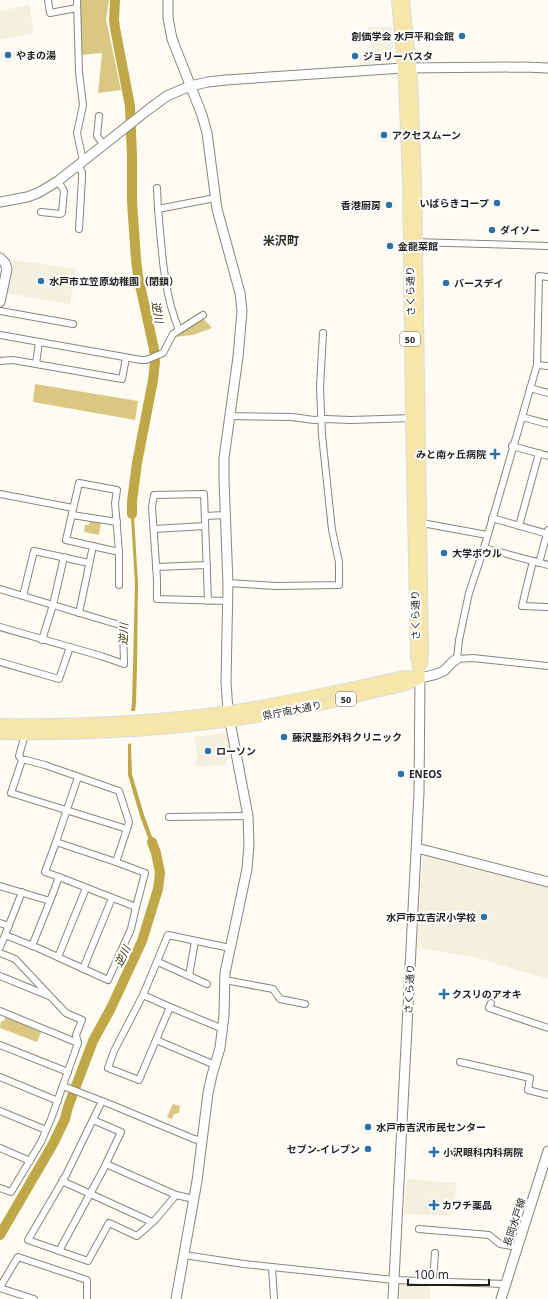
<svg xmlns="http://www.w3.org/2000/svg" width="548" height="1299" viewBox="0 0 548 1299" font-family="'Open Sans','Noto Sans JP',sans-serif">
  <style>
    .built { fill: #f4f0e0 }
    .green { fill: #dac882 }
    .water { fill: #c0a849 }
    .pier { fill: #fdfbf2 }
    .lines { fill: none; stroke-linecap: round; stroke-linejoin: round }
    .river { stroke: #c0a849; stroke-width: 10 }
    .street-casing { stroke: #88877f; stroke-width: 8 }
    .secondary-casing { stroke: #88877f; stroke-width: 11 }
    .primary-casing { stroke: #dbdbdb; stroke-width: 12 }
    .street { stroke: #fff; stroke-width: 6 }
    .secondary { stroke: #fff; stroke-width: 9 }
    .primary { stroke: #f7e6aa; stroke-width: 10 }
    .poi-dot { fill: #2d72a7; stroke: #fff; stroke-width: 1.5 }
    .labels { text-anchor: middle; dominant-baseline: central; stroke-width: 4; stroke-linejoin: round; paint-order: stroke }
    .shield { fill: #fff; stroke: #636260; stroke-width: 1 }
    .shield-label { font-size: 9px; font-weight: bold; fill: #201f1c }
    .poi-label { font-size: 10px; font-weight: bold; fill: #201f1c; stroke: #fff; text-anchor: start }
    .street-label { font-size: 10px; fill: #201f1c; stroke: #fff }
    .water-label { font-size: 11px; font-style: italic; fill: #3d3309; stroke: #fff }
    .quarter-label { font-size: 12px; font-weight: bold; fill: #302e28; stroke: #fff }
  </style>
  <rect width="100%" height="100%" fill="#fdfbf2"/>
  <g class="built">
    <path d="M29,5l5,28 -34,7v-29z"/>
    <path d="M368,27h24l1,13 -1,14 -9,8 -23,3 -1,-13 12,-2z"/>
    <path d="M13,260l63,9 -6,35 -64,-11z"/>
    <path d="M227,733l4,21 -6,11 -30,2 2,-12 -3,-18z"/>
    <path d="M428,855l120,31v93l-75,-22 -56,-9 6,-91z"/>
    <path d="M407,1179l50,4 -6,33 -47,-2z"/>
    <path d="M400,1283l30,1v15h-31z"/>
  </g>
  <g class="green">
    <path d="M81,0h28l-3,19 15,71 -23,3 4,-40 -21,2z"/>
    <path d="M202,317l10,11 -19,7 -19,2z"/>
    <path d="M35,384l103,17 -3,19 -102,-18z"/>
    <path d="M89,520l12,2 -2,13 -15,-3 1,-7h4z"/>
    <path d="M6,1015l36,15 -5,12 -37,-14 1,-7h3z"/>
    <path d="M173,1104l7,2 -1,7 -5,1 -2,5 -5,-2z"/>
  </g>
  <path class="water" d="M130,501h3l5,82 -1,84 -1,35 -5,45 1,27 12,41 14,38 -4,1 -14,-38 -12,-41v-28l4,-45 1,-35 2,-84z"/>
  <path class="pier" d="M129,711h8l-3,32 -8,1z"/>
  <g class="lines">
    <g class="river">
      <path d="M115,0l-1,20 1,8 15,78 2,51v45l4,57 2,17 16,73 1,13 -2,18 -16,83 -5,38v13"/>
      <path d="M0,1235l53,-91 12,-25 3,-12 25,-66 18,-33 31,-67 16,-52 2,-16 -4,-20 -4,-11"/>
    </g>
    <g class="street-casing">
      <g id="street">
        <path d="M48,0l2,13 27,-5"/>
        <path d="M77,0l2,72 4,33 -6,28 6,28"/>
        <path d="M99,116l-2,20 7,9"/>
        <path d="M78,166l4,6v6l-3,51"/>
        <path d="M157,188l1,21"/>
        <path d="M41,212l19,2 2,-1 2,-22 -6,-10"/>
        <path d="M414,242l134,4"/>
        <path d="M548,277l-9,-1 -2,89 -53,183 -15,45 -10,47 -2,19 16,-1 75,8"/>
        <path d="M0,311l73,13"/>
        <path d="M179,330c-16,-38 -17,-81 -21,-121l57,-11"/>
        <path d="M0,335l141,25h5l17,-7 10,-19 30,-19"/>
        <path d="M0,361l13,-1 109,19 4,-21"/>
        <path d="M36,364l3,-22"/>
        <path d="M537,365l11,1"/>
        <path d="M530,388l18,5"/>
        <path d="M229,416l63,1 22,3 12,-1 25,1 62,-2"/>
        <path d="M522,417l26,7"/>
        <path d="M512,446l36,10"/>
        <path d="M79,483l38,7 -2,13 4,49 -53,-12z"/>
        <path d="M0,494l73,14"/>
        <path d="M72,515l45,7"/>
        <path d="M205,516l20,-1"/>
        <path d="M492,518l56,16"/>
        <path d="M422,523l65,12"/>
        <path d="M519,526l20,-73"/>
        <path d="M154,529l51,-3"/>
        <path d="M484,548l64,17"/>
        <path d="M119,552v33"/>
        <path d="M533,561l-11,45 26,1"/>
        <path d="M539,563l9,-33"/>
        <path d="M156,567l51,-2"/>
        <path d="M228,583l48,3 63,-1v-23l-7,-32 -10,-95 -2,-48 3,-54"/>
        <path d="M0,589l123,37 1,38 -23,-8 -101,-29"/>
        <path d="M23,596l11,-45 55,12"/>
        <path d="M208,601l-4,-107 -50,1 -2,12 5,72v20l71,2"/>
        <path d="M79,613l14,-67"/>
        <path d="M42,640l11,-35 11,-48"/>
        <path d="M0,662l59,17 11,-32"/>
        <path d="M25,734l-6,22 3,4 -11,33c39,12 77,24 116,36l-11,33 -60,-20 22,-65"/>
        <path d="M22,760h4l19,5 74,26 10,31 -2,7"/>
        <path d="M169,817l79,-1"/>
        <path d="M56,842l-11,30 14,5"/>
        <path d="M116,862l29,11 -9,34"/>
        <path d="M0,886l50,15 9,-24 77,30 -5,22 -23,51 -70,-32 -33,-13 -5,12"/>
        <path d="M0,923l9,3"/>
        <path d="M5,935l17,-43"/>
        <path d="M32,946l18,-45"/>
        <path d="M0,953l15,6 51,54 16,7 -6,15 2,8 -27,76 -10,23 -30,50 -11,-4"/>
        <path d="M58,957l28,-69"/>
        <path d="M158,962l49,22"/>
        <path d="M83,969l29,-71"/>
        <path d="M0,976l49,20"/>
        <path d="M189,976l6,-35"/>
        <path d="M225,980l48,9 7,10 25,5"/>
        <path d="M143,995l27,12 -31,73 -31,-12 6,-17 29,-56 25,-60 62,13"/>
        <path d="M491,1003l-2,5 59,20"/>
        <path d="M170,1007l53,22"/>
        <path d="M0,1011l78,32"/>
        <path d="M156,1040l59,25"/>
        <path d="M0,1045l68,27"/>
        <path d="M460,1062l70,16 -2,12 20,5"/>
        <path d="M0,1077l58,24"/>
        <path d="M63,1086l49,19 82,34 8,2"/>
        <path d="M102,1101l-36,74 -38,65 60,21 21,-38 28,13 18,-16 21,-25 18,4"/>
        <path d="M0,1111l46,19"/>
        <path d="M0,1148l30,13"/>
        <path d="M106,1164l70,31"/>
        <path d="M62,1181l90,41"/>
        <path d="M419,1229l70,6 11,9 17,3"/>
        <path d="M59,1251l44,-81 18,-38 -28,-12"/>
        <path d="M184,1255l60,9 150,16 111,4"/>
        <path d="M272,1267l2,32"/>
        <path d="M433,1281l2,-28"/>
        <path d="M0,1287l18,-30 69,23v19"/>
        <path d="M0,1288l34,11"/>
      </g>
    </g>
    <g class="secondary-casing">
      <g id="secondary">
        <path d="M168,0v18l4,21 30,76 5,18 10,76 23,84 2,18 -4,46 -14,101v22l4,104 -2,98 2,29 20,105 1,28 -2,25 -22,104 -1,42 -4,33 -8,27 -4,18 -11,88 -21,118"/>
        <path d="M0,202l27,-5 11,-4 20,-12 91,-72 18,-13 23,-10 18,-4 18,-2 177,-12 121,-1 24,1"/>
        <path d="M0,258l5,5 2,6 -7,33"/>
        <path d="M417,848l131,34"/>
        <path d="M393,1299l26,-506 1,-115c9,-2 18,-3 25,-8 4,-4 7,-9 12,-11"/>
        <path d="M501,1299l47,-148"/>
      </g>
    </g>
    <g class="primary-casing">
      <g id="primary">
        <path d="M397,0l7,80 4,99 3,239 5,239 4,21"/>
        <path d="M404,0l8,79 4,100 7,476 -1,9"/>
        <path d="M0,724c77,1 154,-2 230,-13 59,-9 118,-23 176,-35l14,2"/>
        <path d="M0,734c77,1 154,-2 230,-13 60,-8 118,-22 176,-36l14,-7"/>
      </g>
    </g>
    <use href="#street" class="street"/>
    <use href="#secondary" class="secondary"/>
    <use href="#primary" class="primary"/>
  </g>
  <g class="poi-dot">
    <circle cx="462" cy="36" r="4"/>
    <circle cx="8" cy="55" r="4"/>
    <circle cx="355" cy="56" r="4"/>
    <circle cx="384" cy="135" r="4"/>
    <circle cx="497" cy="203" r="4"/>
    <circle cx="389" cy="205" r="4"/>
    <circle cx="492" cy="230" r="4"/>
    <circle cx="390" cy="246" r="4"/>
    <circle cx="41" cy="281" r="4"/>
    <circle cx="446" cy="283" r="4"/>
    <path d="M493 448h4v4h4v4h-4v4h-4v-4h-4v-4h4z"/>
    <circle cx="444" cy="553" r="4"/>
    <circle cx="284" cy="737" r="4"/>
    <circle cx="208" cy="751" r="4"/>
    <circle cx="401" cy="774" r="4"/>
    <circle cx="484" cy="917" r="4"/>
    <path d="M442 988h4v4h4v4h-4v4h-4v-4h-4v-4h4z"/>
    <circle cx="368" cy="1127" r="4"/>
    <circle cx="368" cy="1149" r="4"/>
    <path d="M432 1146h4v4h4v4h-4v4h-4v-4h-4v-4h4z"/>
    <path d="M432 1199h4v4h4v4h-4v4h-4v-4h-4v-4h4z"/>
  </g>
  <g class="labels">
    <g class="shield">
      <rect x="400" y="332" width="20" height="14" rx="3"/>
      <rect x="336" y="692" width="20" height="14" rx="3"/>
    </g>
    <g class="shield-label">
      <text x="410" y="339">50</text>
      <text x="346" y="699">50</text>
    </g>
    <g class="poi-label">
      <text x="454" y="36" text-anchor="end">創価学会 水戸平和会館</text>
      <text x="16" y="55">やまの湯</text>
      <text x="363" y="56">ジョリーパスタ</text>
      <text x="392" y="135">アクセスムーン</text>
      <text x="489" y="203" text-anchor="end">いばらきコープ</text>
      <text x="381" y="205" text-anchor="end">香港厨房</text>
      <text x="500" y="230">ダイソー</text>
      <text x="398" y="246">金龍菜館</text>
      <text x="49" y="281">水戸市立笠原幼稚園（閉鎖）</text>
      <text x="454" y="283">バースデイ</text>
      <text x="486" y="454" text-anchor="end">みと南ヶ丘病院</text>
      <text x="452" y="553">大学ボウル</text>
      <text x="292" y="737">藤沢整形外科クリニック</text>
      <text x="216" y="751">ローソン</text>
      <text x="409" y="774">ENEOS</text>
      <text x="476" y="917" text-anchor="end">水戸市立吉沢小学校</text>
      <text x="452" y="994">クスリのアオキ</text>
      <text x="376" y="1127">水戸市吉沢市民センター</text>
      <text x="360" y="1149" text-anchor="end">セブン-イレブン</text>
      <text x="443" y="1152">小沢眼科内科病院</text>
      <text x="442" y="1205">カワチ薬品</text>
    </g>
    <g class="street-label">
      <text transform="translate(410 291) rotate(-91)">さくら通り</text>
      <text transform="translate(415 615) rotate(-91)">さくら通り</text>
      <text transform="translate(292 710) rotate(-11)">県庁南大通り</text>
      <text transform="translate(409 989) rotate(-87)">さくら通り</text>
      <text transform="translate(514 1222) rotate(-72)">長岡水戸線</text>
    </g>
    <g class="water-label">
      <text transform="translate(158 312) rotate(80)">逆川</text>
      <text transform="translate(123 634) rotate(-88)">逆川</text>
      <text transform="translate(122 956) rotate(-64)">逆川</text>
    </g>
    <g class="quarter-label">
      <text x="281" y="240">米沢町</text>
    </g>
  </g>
  <path d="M408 1279v6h81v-6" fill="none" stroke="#201f1c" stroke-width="2"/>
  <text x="414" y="1279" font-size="12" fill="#201f1c" stroke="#ffffff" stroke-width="3" paint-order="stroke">100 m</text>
</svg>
